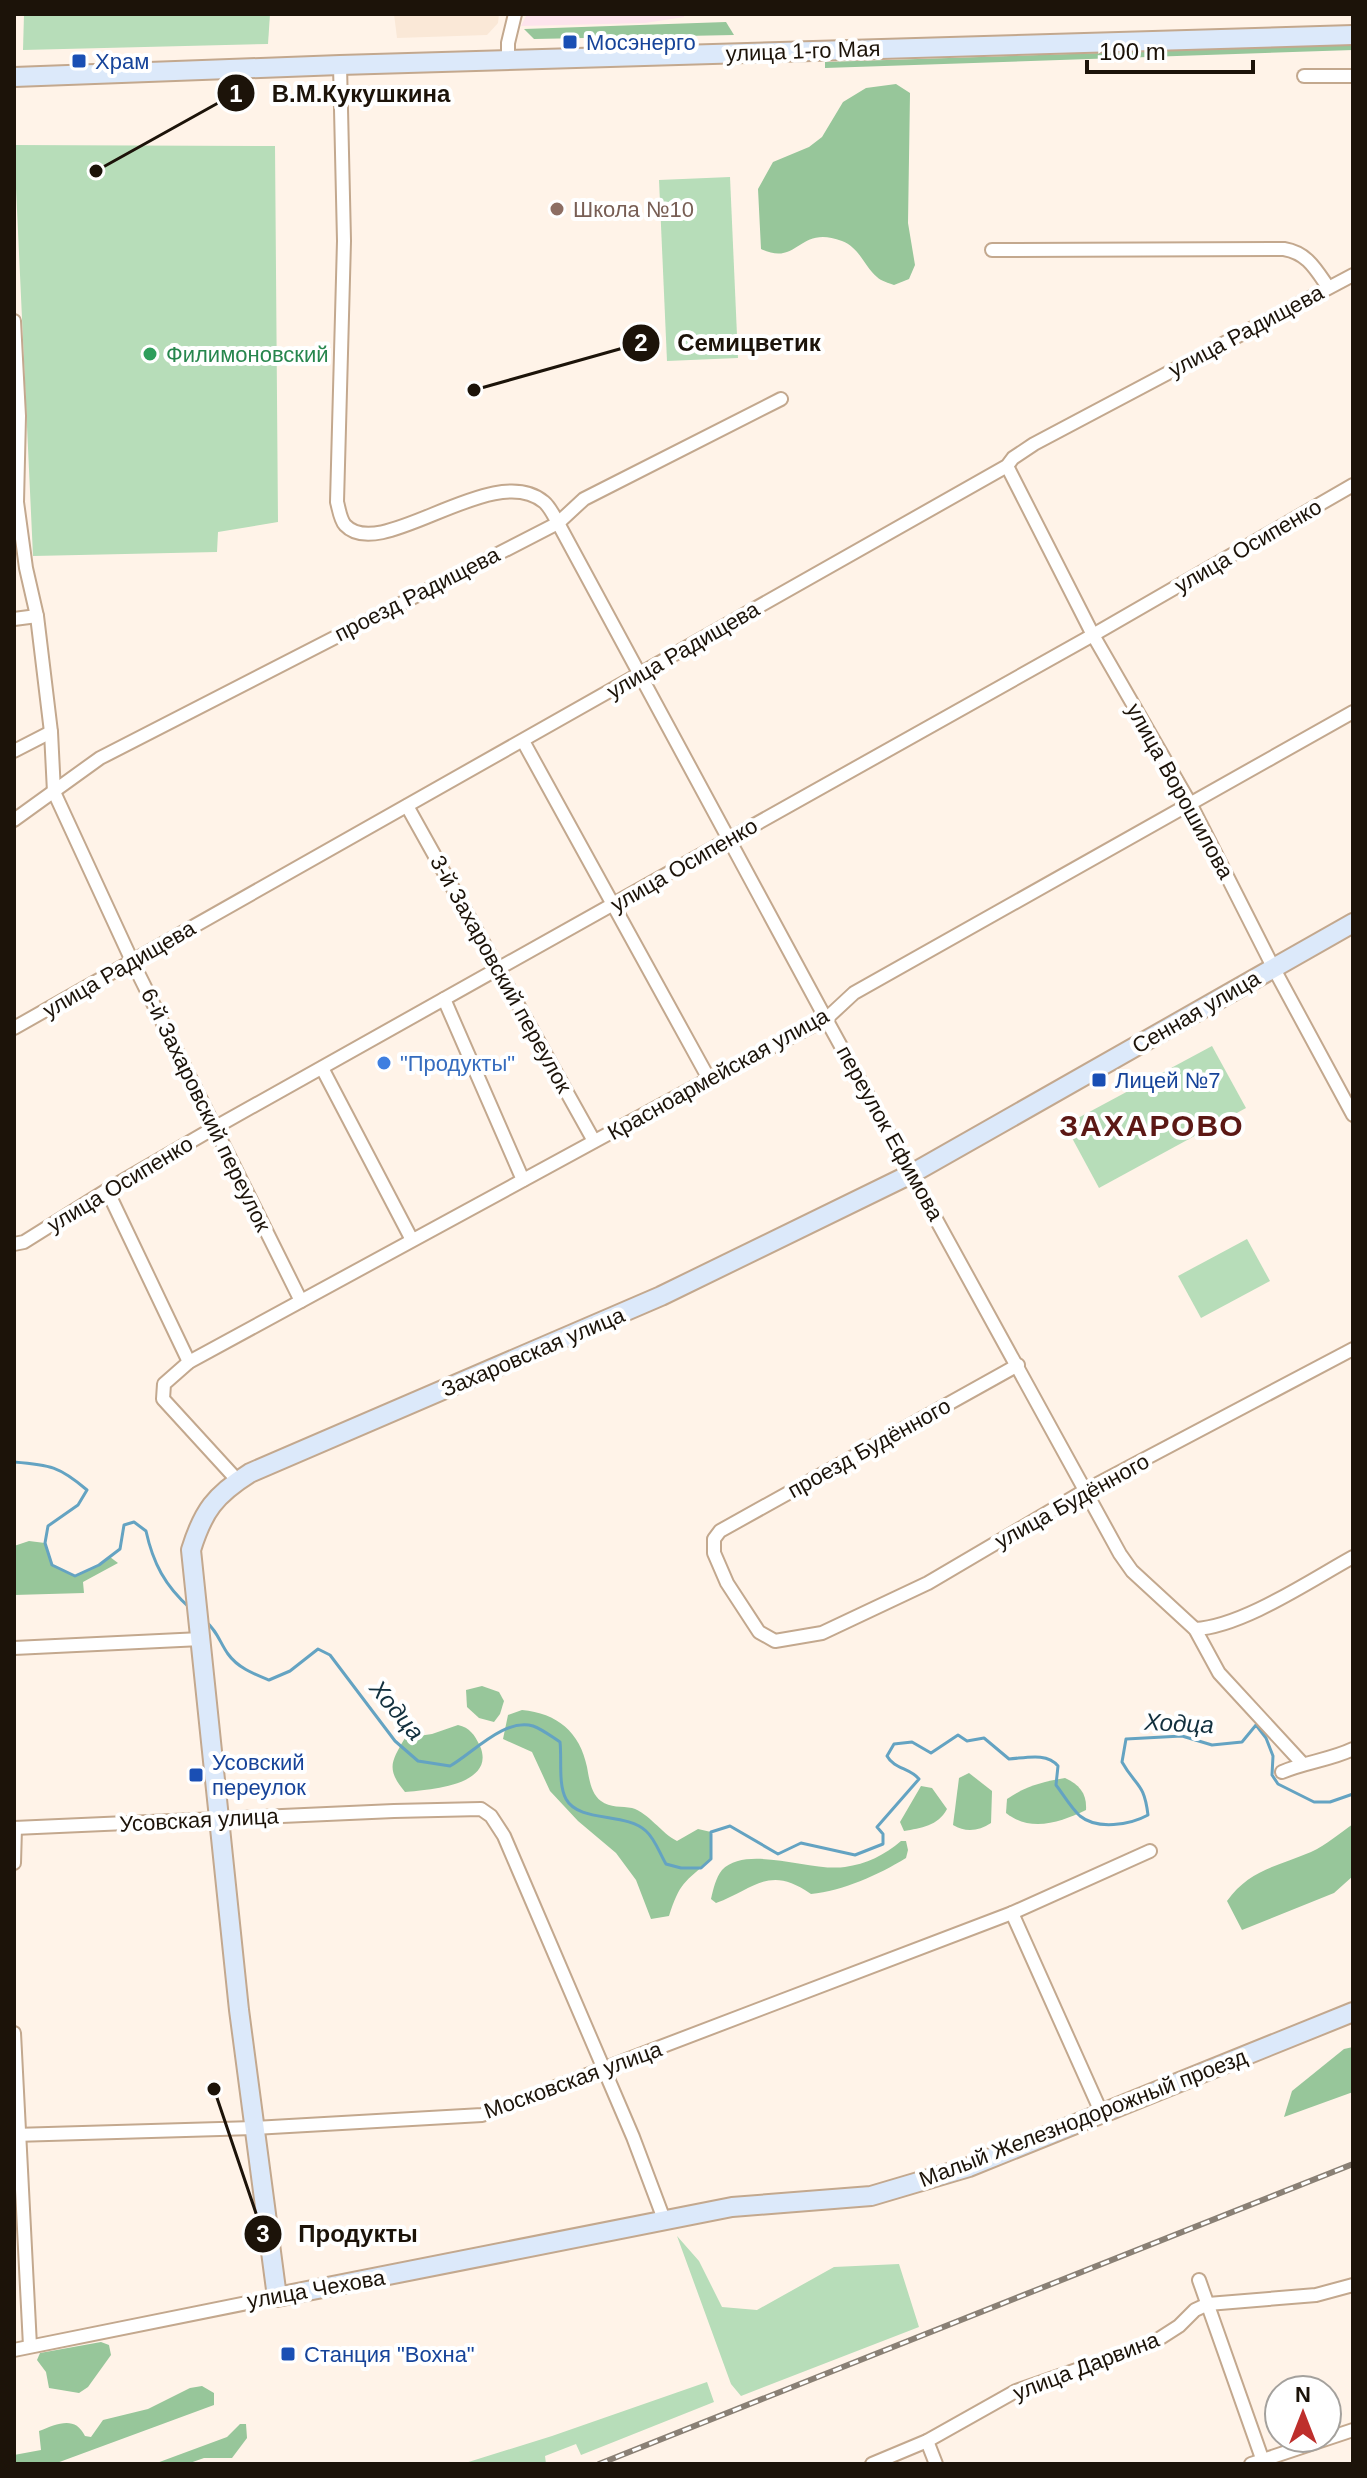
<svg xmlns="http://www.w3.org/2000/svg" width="1367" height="2478" viewBox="0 0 1367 2478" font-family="Arial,sans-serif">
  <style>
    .commercial { fill: #fae8d7 }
    .industrial { fill: #fde4ec }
    .green { fill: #b7ddb9 }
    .forest { fill: #97c69a }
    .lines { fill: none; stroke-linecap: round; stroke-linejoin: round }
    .stream { stroke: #64a3c2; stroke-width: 3 }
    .street-casing { stroke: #c3a88e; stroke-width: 16 }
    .secondary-casing { stroke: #c3a88e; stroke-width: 22 }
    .street { stroke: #fff; stroke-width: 12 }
    .secondary { stroke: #dce9fa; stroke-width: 18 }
    .rail-casing { stroke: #8a8075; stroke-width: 6 }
    .rail { stroke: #fff; stroke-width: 3; stroke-dasharray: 9; stroke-linecap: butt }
    .transit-dot { fill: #1a4fb4; stroke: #fff; stroke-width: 3 }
    .education-dot { fill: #8d6e63; stroke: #fff; stroke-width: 3 }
    .leisure-dot { fill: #2e9e5b; stroke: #fff; stroke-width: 3 }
    .shop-dot { fill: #3f7fe0; stroke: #fff; stroke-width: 3 }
    .labels { text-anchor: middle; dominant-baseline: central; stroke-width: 8; stroke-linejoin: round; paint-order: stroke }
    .transit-label { font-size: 22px; fill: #164399; stroke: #fff; text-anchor: start }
    .street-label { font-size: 22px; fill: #1c1309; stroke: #fff }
    .education-label { font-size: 22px; fill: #785e54; stroke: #fff; text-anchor: start }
    .leisure-label { font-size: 22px; fill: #27864d; stroke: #fff; text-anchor: start }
    .shop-label { font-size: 22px; fill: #366cbe; stroke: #fff; text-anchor: start }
    .water-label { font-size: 24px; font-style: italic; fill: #12303e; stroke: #fff }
    .district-label { font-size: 30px; font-weight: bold; letter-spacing: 2px; fill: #5c1815; stroke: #fff }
    .leader { fill: none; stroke: #1c1309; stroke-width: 3 }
    .callout-dot { fill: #1c1309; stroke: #fff; stroke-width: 3 }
    .mark-label { font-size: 24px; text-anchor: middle; font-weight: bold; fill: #fff }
    .callout-label { font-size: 24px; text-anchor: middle; font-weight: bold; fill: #1c1309; stroke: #fff; stroke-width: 8; stroke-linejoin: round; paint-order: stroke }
  </style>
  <rect width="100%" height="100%" fill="#fff3e8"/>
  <path class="commercial" d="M394,14h105l-1,9 -11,12 -90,3z"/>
  <path class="industrial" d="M527,14h157v3l-39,6 -124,3z"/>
  <g class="green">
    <path d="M24,14h246l-2,30 -245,6z"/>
    <path d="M14,145l261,1 3,376 -60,10 -1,20 -184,4z"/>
    <path d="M730,177l8,181 -71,3 -8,-181z"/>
    <path d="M1212,1046l34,62 -147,80 -34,-63z"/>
    <path d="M1247,1239l23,42 -69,37 -23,-42z"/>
    <path d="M677,2236l22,25 23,46 35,3 77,-43 65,-3 20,63 -178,69 -10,-12z"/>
    <path d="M707,2382l7,20 -133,53 -5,-11 -31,12 1,8h-84l90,-28z"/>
  </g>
  <g class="forest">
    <path d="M726,22l8,13 -200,4 -10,-10z"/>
    <path d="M1353,45v5l-528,18v-6z"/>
    <path d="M896,84l14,9 -2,130 7,42 -6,14 -15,6c-5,-2 -13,-4 -17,-8 -13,-11 -17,-29 -35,-36 -44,-17 -43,26 -81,8l-3,-60 15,-27 36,-15 13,-10 21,-35 23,-14z"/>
    <path d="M29,1541l16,2 7,22 23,11 24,-11 11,-8 8,6 -35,19 1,11 -70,2v-49z"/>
    <path d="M482,1686l17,6 5,9 -4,13 -6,8 -15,-4 -12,-11 -1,-17z"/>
    <path d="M522,1710c35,3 58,22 65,57 2,11 4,27 14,34 9,7 21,5 31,7 17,5 29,25 45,33l21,-12 13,3v27c-27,24 -31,23 -42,57l-18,3 -15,-39 -20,-27 -38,-32 -28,-30 -18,-39 -29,-13 5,-24z"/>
    <path d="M458,1725c12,3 16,9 22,21 17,40 -53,44 -75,46 -19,-23 -14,-30 0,-54l27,-4z"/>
    <path d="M969,1773l23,18 -1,32c-12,8 -25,10 -38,2l6,-47z"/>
    <path d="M1065,1778c15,7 22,16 21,32 -25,12 -55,23 -80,3l1,-14c19,-13 35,-17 58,-21z"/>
    <path d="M921,1786l11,2 15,21c-9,17 -26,19 -43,22l-4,-9z"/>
    <path d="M1353,1824v52l-19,17 -92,37 -15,-29c22,-31 51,-35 84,-49 15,-7 29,-19 42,-28z"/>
    <path d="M901,1841h5l2,9 -2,8c-28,17 -63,33 -95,36 -42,-30 -56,-5 -95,9l-5,-4c2,-9 5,-22 11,-29 25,-26 89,2 123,-3 21,-3 40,-12 56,-26z"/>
    <path d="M1353,2047v45l-69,25 8,-26 52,-42z"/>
    <path d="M101,2342l8,3 2,10 -23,32 -9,6 -30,-5 -3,-16 -9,-12 3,-7z"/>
    <path d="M202,2386l12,7v12l-160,59h-40v-9l27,-5 -2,-19c18,-7 36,-16 46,5l6,1 12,-17 45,-11 42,-21z"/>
    <path d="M240,2424h6l1,14 -15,20h-28l-17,6h-33l73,-27z"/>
  </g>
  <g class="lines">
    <g class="stream">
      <path d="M14,1462c36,3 45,4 73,28l-9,15 -30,21 -3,17 7,22 23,11 24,-11 21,-16 4,-24 10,-3 12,9c7,32 19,55 44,77"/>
      <path d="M205,1621c12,9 15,22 23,33 10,14 26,20 41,26l21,-9 28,-22 12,6 65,86 23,20 32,5c23,-13 54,-48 83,-40 9,3 19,11 27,16 2,17 -2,42 6,57 13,24 60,13 80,32 9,8 14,23 20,33l15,4h20l10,-9v-27l19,-6 48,28 23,-11 54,12 28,-11v-10l-6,-7 42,-48c-9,-11 -25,-10 -32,-23l7,-12 18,-2 19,11 27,-18 9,6 17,-3 25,21c16,-1 38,-7 49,7l-2,19c7,9 15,23 24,31 17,14 50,9 68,-1 -4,-33 -12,-28 -26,-53l4,-23 56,-3 30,9 30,-3 14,-17 10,13 7,18 -1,19 6,9 36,18h16l23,-8"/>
    </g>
    <g class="street-casing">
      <g id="street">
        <path d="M508,60v-17l7,-29"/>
        <path d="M340,65l4,176 -7,261c2,7 3,17 8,23 36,39 148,-66 199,-23 6,5 10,14 14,21l268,496 294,535 12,17 63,58 24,44 83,90"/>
        <path d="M1304,76h49"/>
        <path d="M992,250l292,-1c23,4 31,19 44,38"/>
        <path d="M14,321l5,95 -2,86 9,66 11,48 14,116 3,60 78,169 169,340"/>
        <path d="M1007,466l86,169 98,170 82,162 80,148"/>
        <path d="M14,619l23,-3"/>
        <path d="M523,741l186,338"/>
        <path d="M14,751l37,-19"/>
        <path d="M407,806l187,335"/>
        <path d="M14,820l86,-62 458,-235 26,-24 197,-100"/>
        <path d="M444,999l79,181"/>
        <path d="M14,1028l993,-562 6,-8 21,-14 319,-169"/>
        <path d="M322,1068l90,172"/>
        <path d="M107,1190l82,172"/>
        <path d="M14,1244l10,-2 83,-52 107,-62 879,-493 260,-150"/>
        <path d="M1018,1365l-298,166 -6,8v14l13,30 32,49 16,9 47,-8 106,-50 158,-93 267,-141"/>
        <path d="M238,1481l-75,-82 1,-15 25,-22 520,-283 117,-60 28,-26 499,-281"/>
        <path d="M1195,1629c47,-2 116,-49 158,-72"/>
        <path d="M14,1648l187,-9"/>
        <path d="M1282,1772c23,-10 48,-12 71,-23"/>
        <path d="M14,1828l380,-17 87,-2 10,7 13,20 129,301 32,85"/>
        <path d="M14,1863l1,-35"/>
        <path d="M1012,1913l90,201"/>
        <path d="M14,2033l16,313"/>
        <path d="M14,2135l240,-7 228,-13 530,-202 138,-62"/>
        <path d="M1199,2280l65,184"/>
        <path d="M14,2350l263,-53"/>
        <path d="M927,2441l9,23"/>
        <path d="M872,2464l55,-23 89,-50 135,-47 28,-18 16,-16 13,-6 108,-9 37,-10"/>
        <path d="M1251,2464l102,-34"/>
      </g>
    </g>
    <g class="secondary-casing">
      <g id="secondary">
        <path d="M14,77l326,-12 1013,-30"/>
        <path d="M1353,923l-440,250 -252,123 -411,177c-35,22 -47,38 -59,77l48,460 38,287 455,-90 139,-11 98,-29 384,-155"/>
      </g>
    </g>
    <use href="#street" class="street"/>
    <use href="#secondary" class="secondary"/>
    <g class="rail-casing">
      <path id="rail" d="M599,2464l754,-300"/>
    </g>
    <use href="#rail" class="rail"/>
  </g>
  <g class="transit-dot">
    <rect x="562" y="34" width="16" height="16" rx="4"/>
    <rect x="71" y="53" width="16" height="16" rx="4"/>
    <rect x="1091" y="1072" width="16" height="16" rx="4"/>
    <rect x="188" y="1767" width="16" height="16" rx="4"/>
    <rect x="280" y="2346" width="16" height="16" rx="4"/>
  </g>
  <circle class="education-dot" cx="557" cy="209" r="8"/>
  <circle class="leisure-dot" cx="150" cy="354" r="8"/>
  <circle class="shop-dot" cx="384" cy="1063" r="8"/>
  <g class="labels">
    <g class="transit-label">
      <text x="586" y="42">Мосэнерго</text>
      <text x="95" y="61">Храм</text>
      <text x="1115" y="1080">Лицей №7</text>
      <text x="212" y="1762">Усовский<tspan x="212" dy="25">переулок</tspan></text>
      <text x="304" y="2354">Станция "Вохна"</text>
    </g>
    <g class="street-label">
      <text transform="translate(803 51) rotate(-2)">улица 1-го Мая</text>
      <text transform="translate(1246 331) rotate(-28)">улица Радищева</text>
      <text transform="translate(1248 546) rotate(-30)">улица Осипенко</text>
      <text transform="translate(417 594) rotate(-27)">проезд Радищева</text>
      <text transform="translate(683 650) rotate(-30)">улица Радищева</text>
      <text transform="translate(1180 791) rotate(61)">улица Ворошилова</text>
      <text transform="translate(684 865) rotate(-30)">улица Осипенко</text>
      <text transform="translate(119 969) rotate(-30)">улица Радищева</text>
      <text transform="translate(501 974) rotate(61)">3-й Захаровский переулок</text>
      <text transform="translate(1196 1012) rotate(-30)">Сенная улица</text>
      <text transform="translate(718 1074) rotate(-29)">Красноармейская улица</text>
      <text transform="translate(206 1110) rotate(64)">6-й Захаровский переулок</text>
      <text transform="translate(890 1133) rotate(61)">переулок Ефимова</text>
      <text transform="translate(120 1184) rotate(-31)">улица Осипенко</text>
      <text transform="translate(533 1352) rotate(-23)">Захаровская улица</text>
      <text transform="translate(869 1448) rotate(-29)">проезд Будённого</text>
      <text transform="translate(1072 1501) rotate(-29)">улица Будённого</text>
      <text transform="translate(199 1820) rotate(-3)">Усовская улица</text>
      <text transform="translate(573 2080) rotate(-20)">Московская улица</text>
      <text transform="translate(1083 2118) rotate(-21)">Малый Железнодорожный проезд</text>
      <text transform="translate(316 2289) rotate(-10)">улица Чехова</text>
      <text transform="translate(1086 2366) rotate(-21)">улица Дарвина</text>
    </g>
    <g class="education-label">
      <text x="573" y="209">Школа №10</text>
    </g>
    <g class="leisure-label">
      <text x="166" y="354">Филимоновский</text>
    </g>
    <g class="shop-label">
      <text x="400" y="1063">"Продукты"</text>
    </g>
    <g class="water-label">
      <text transform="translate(397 1710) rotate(50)">Ходца</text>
      <text transform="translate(1179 1723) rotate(3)">Ходца</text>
    </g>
    <g class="district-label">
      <text x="1152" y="1125">ЗАХАРОВО</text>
    </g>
  </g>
  <path class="leader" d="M96 171L236 93M474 390L641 343M214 2089L263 2234"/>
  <g class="callout-dot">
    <circle cx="96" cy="171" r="8"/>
    <circle cx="474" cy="390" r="8"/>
    <circle cx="214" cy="2089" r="8"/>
    <circle cx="236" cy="93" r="20"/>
    <circle cx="641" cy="343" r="20"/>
    <circle cx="263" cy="2234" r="20"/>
  </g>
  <g class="mark-label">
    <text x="236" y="102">1</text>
    <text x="641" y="351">2</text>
    <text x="263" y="2242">3</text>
  </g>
  <g class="callout-label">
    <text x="361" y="102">В.М.Кукушкина</text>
    <text x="749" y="351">Семицветик</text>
    <text x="358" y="2242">Продукты</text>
  </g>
  <rect width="1367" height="2478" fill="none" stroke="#1c1309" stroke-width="32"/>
  <g transform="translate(1303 2414)"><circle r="38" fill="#ffffff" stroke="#a4a19d" stroke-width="2"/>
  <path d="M0-6L14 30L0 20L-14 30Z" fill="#be2f2c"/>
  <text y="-12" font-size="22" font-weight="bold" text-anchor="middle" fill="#1c1309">N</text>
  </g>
  <path d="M1087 60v12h166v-12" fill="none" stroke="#1c1309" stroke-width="4"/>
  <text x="1099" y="60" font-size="24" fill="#1c1309" stroke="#ffffff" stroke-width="6" paint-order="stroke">100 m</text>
</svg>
